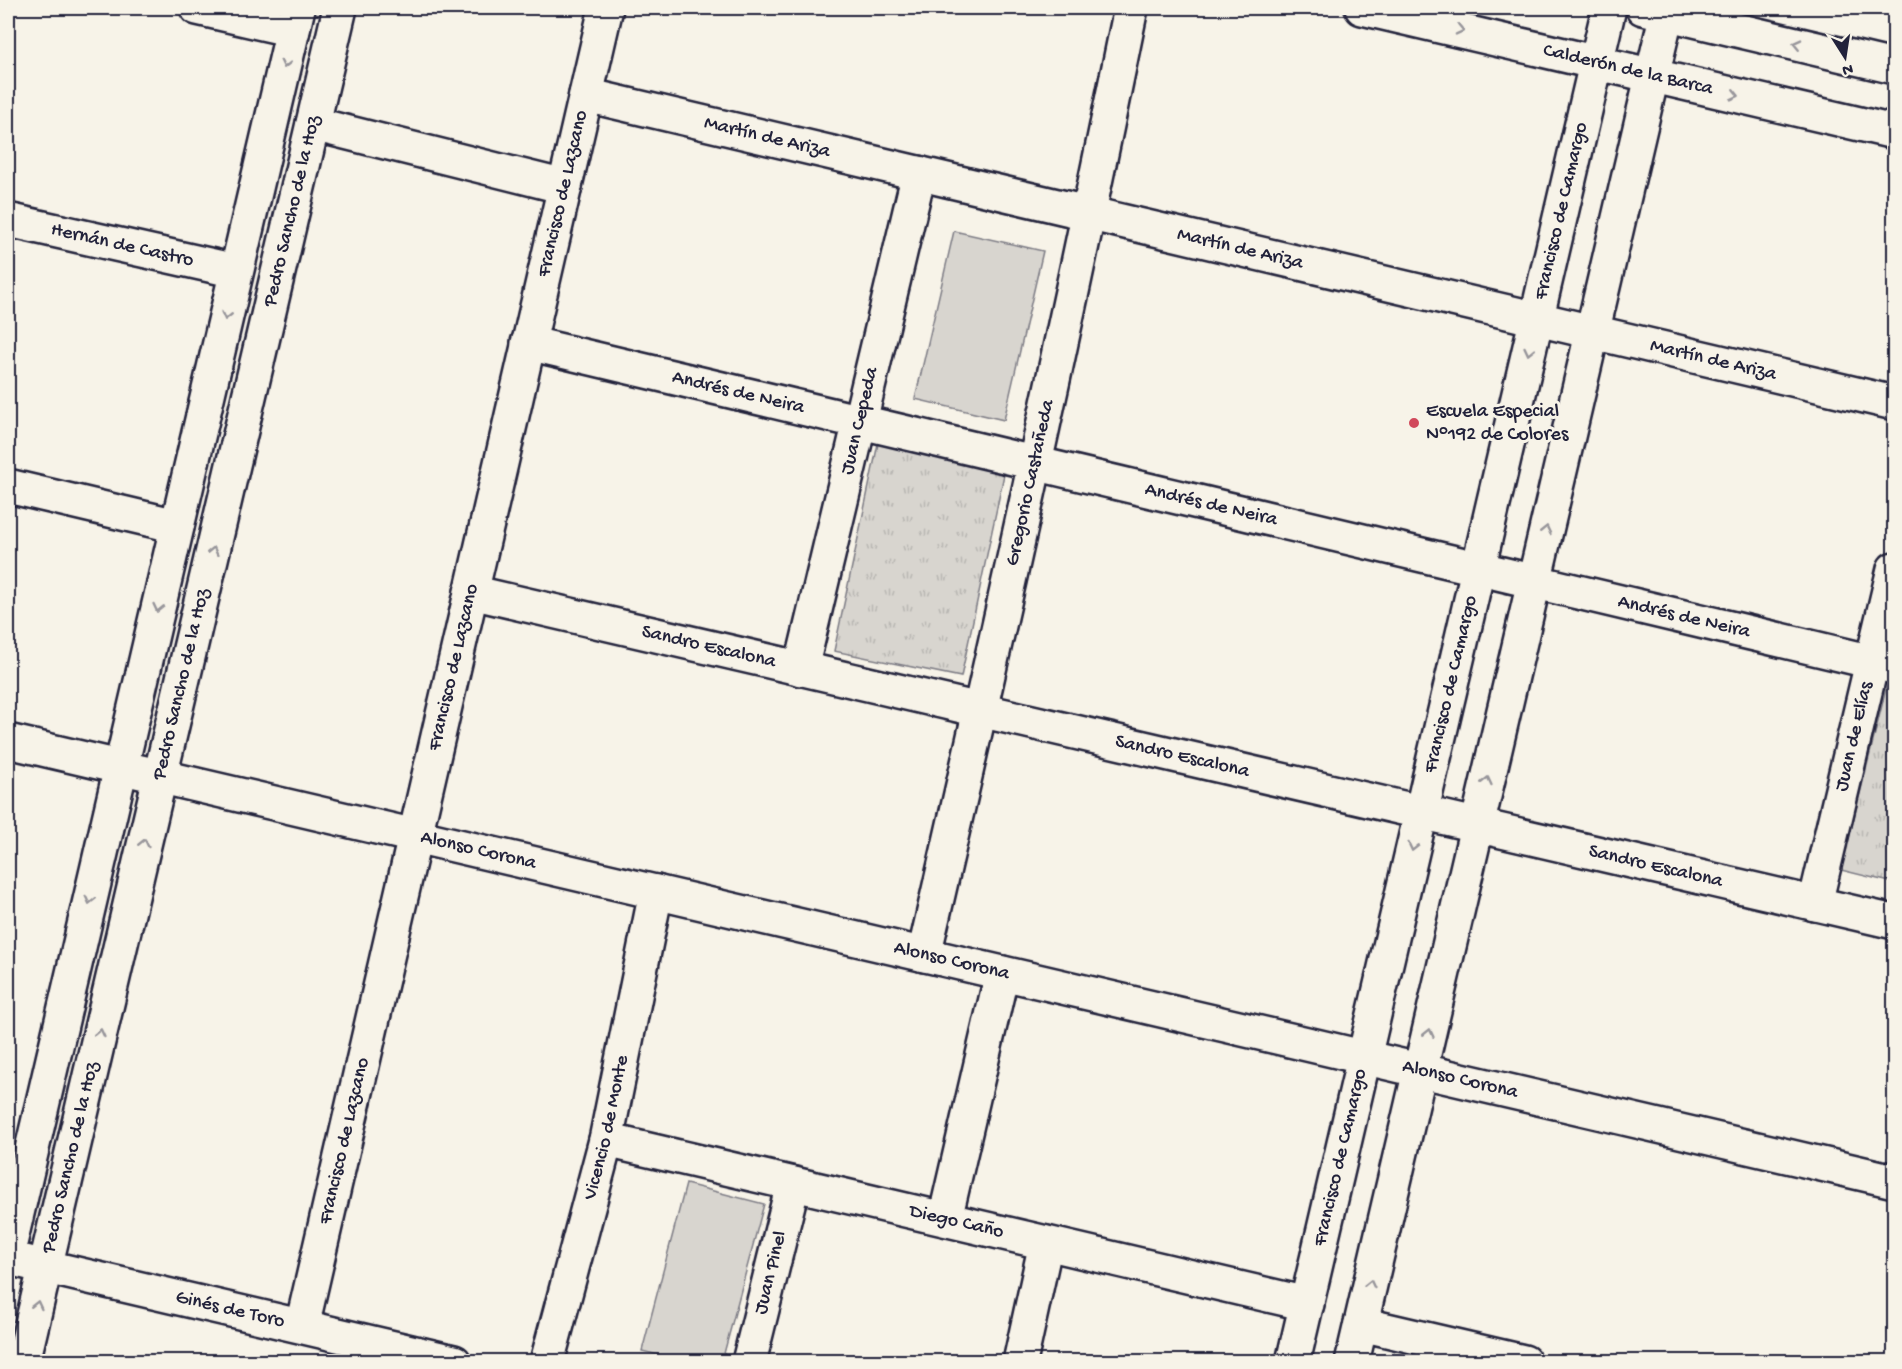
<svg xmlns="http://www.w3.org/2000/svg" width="1902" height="1369" viewBox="0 0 1902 1369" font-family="'Gochi Hand',sans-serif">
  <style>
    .grass { fill: url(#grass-tufts); stroke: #7d7c85; stroke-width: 1.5 }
    .pitch { fill: #d8d5cf; stroke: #7d7c85; stroke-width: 1.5 }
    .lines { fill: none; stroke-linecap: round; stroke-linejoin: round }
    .minor-casing { stroke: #22223b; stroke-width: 38 }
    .tertiary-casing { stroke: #22223b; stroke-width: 38 }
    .minor { stroke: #f7f3e8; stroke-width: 33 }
    .tertiary { stroke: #f7f3e8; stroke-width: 33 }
    .oneway { stroke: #97959a }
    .poi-dot { fill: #d1495b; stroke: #f7f3e8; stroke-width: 2 }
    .labels { text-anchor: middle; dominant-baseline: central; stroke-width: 6; stroke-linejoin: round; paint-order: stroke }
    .street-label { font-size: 20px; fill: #22223b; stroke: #f7f3e8 }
    .poi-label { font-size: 20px; fill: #22223b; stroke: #f7f3e8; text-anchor: start }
  </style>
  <defs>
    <pattern id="grass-tufts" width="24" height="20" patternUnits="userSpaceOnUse" patternTransform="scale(1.5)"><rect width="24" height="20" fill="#d8d5cf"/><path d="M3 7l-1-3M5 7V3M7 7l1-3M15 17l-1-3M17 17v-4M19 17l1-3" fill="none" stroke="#b9b7b3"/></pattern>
  </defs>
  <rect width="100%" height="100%" fill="#f7f3e8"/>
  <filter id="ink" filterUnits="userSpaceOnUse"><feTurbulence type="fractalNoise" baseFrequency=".0167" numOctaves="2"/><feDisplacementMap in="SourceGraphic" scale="12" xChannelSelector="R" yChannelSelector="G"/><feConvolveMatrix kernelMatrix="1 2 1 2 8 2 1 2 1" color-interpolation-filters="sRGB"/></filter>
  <g filter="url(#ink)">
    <g class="grass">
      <path d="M879,439l127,26 -45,212 -127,-26z"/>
      <path d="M1889,677l5,1v205l-53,-13z"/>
    </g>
    <g class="pitch">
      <path d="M954,231l89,20 -39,169 -89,-21z"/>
      <path d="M686,1184l78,20 -42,157h-39l-41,-10z"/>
    </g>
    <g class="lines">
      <g class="minor-casing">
        <g id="minor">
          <path d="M197,8l96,22"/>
          <path id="s1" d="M586,95l1308,308"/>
          <path d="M313,124l252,63"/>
          <path id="s2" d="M8,220l228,51"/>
          <path id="s3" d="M528,343l1366,324"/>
          <path d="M8,486l169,40"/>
          <path id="s4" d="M471,592l1423,330"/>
          <path id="s5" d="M801,669l118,-496"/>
          <path id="s6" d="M8,741l1886,440"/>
          <path id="s7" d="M1815,904l79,-335"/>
          <path id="s8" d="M924,955c73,-315 143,-631 207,-947"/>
          <path id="s9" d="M606,1140l701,164"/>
          <path d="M945,1219l57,-246"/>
          <path id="s10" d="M8,1258l446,104"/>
          <path d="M1361,1324l163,38"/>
          <path id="s11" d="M302,1326l304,-1318"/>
          <path id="s12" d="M547,1362l59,-222 50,-248"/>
          <path id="s13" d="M749,1362l44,-178"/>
          <path d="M1020,1362l26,-119"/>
        </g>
      </g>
      <g class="tertiary-casing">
        <g id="tertiary">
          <path id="s14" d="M1362,8l532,124"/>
          <path d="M1643,8l251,59"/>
          <path d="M8,1252l290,-1244"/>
          <path id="s15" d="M23,1362l317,-1354"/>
          <path id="s16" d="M1293,1362l316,-1354"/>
          <path d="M1352,1362l316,-1354"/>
        </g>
      </g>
      <use href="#minor" class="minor"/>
      <use href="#tertiary" class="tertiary"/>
    </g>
    <defs><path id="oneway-chevron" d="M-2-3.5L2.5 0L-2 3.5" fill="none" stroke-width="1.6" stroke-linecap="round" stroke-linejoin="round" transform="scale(1.5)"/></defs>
    <g class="oneway">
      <use href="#oneway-chevron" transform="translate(1460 30) rotate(13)"/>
      <use href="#oneway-chevron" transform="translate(1797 44) rotate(-167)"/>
      <use href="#oneway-chevron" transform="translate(285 64) rotate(103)"/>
      <use href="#oneway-chevron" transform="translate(1735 95) rotate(13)"/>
      <use href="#oneway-chevron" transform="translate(226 316) rotate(103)"/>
      <use href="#oneway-chevron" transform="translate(1529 351) rotate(103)"/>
      <use href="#oneway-chevron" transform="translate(1546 530) rotate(-77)"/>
      <use href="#oneway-chevron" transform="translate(213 551) rotate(-77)"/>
      <use href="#oneway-chevron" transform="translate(158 608) rotate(103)"/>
      <use href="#oneway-chevron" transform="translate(1487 781) rotate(-77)"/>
      <use href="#oneway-chevron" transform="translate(144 843) rotate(-77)"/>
      <use href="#oneway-chevron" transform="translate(1413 847) rotate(103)"/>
      <use href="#oneway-chevron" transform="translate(90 900) rotate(103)"/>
      <use href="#oneway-chevron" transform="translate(100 1033) rotate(-77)"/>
      <use href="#oneway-chevron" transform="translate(1429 1033) rotate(-77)"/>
      <use href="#oneway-chevron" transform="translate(1370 1284) rotate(-77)"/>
      <use href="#oneway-chevron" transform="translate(37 1305) rotate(-77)"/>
    </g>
  </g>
  <circle class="poi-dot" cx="1414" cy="423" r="6"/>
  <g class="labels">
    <g class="street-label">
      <text stroke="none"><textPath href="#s14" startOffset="273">Calderón de la Barca</textPath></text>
      <text stroke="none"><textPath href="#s1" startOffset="186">Martín de Ariza</textPath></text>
      <text stroke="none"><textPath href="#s11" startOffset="1162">Francisco de Lazcano</textPath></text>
      <text stroke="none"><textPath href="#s15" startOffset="1182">Pedro Sancho de la Hoz</textPath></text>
      <text stroke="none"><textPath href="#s16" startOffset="1182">Francisco de Camargo</textPath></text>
      <text stroke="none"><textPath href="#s2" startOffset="117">Hernán de Castro</textPath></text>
      <text stroke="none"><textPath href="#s1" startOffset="672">Martín de Ariza</textPath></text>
      <text stroke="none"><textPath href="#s1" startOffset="1158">Martín de Ariza</textPath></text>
      <text stroke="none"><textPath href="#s3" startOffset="216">Andrés de Neira</textPath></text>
      <text stroke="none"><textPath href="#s5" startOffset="255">Juan Cepeda</textPath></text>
      <text stroke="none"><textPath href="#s8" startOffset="484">Gregorio Castañeda</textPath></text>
      <text stroke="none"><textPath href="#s3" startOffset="702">Andrés de Neira</textPath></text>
      <text stroke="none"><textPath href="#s3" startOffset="1188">Andrés de Neira</textPath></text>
      <text stroke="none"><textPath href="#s4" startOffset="244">Sandro Escalona</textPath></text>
      <text stroke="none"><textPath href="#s11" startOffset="676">Francisco de Lazcano</textPath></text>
      <text stroke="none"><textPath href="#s15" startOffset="696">Pedro Sancho de la Hoz</textPath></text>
      <text stroke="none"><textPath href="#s16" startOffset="696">Francisco de Camargo</textPath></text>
      <text stroke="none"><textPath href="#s7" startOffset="172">Juan de Elías</textPath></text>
      <text stroke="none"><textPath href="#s4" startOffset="730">Sandro Escalona</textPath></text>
      <text stroke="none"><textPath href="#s6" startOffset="483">Alonso Corona</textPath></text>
      <text stroke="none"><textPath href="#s4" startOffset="1216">Sandro Escalona</textPath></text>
      <text stroke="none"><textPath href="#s6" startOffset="969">Alonso Corona</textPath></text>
      <text stroke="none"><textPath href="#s6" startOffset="1491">Alonso Corona</textPath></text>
      <text stroke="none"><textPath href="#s12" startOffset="242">Vicencio de Monte</textPath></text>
      <text stroke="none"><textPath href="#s11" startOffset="190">Francisco de Lazcano</textPath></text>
      <text stroke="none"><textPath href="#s15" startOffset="210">Pedro Sancho de la Hoz</textPath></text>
      <text stroke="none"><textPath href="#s16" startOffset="210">Francisco de Camargo</textPath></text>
      <text stroke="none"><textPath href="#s9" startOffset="360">Diego Caño</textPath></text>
      <text stroke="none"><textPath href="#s13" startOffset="92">Juan Pinel</textPath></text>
      <text stroke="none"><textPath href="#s10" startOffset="228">Ginés de Toro</textPath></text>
    </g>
    <g class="poi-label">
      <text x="1426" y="412">Escuela Especial<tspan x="1426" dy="23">N°192 de Colores</tspan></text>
    </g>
  </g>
  <rect width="1902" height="1369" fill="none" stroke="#f7f3e8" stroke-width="30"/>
  <rect x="15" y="15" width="1872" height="1339" fill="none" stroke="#22223b" stroke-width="2" filter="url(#ink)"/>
  <g transform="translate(1845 57) rotate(168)" stroke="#f7f3e8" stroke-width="4.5" paint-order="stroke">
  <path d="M0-4.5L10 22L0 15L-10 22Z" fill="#22223b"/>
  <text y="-9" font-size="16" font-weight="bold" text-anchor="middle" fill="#22223b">N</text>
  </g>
</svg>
